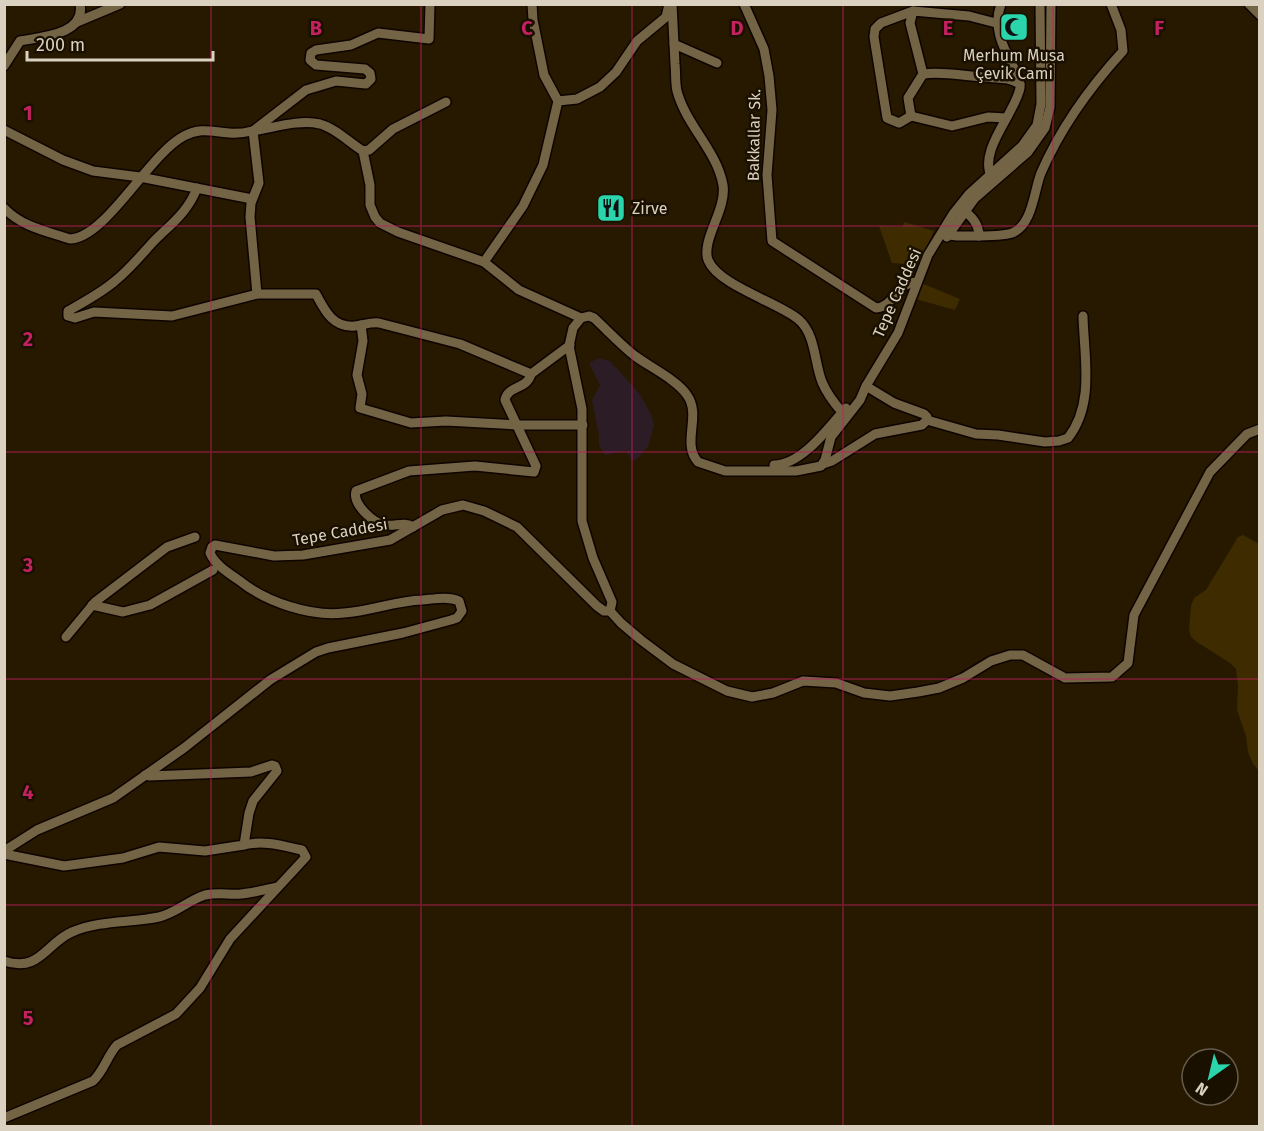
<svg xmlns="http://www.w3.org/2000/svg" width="1264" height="1131" viewBox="0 0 1264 1131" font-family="'Fira Sans',sans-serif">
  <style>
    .education { fill: #2c1c26 }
    .green { fill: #3e2b00 }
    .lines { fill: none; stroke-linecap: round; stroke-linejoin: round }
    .minor-casing { stroke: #0e0400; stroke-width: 12 }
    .minor { stroke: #736446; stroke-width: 9 }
    .grid { fill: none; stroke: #c32160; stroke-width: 1.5; stroke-opacity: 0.55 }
    .labels { text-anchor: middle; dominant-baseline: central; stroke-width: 5; stroke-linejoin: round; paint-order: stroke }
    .poi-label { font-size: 16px; fill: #dad1c1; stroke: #1a1000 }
    .street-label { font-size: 16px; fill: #dad1c1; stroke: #1a1000 }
    .grid-label { font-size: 20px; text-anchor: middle; font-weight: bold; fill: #c32160; stroke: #1a1000; stroke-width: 5; stroke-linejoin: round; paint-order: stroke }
  </style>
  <rect width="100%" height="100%" fill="#261900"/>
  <path class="education" d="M599,358l11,3 29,32 12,21 3,11 -6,22 -11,12 -4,2 -7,-10 -21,4 -6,-10v-9l-7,-36 8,-15 -11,-22z"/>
  <g class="green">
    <path d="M904,222l30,9 -16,34 -26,-2 -13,-37 24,1z"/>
    <path d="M919,282l41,17 -5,11 -43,-12z"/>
    <path d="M1243,535l16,9v227l-6,-7 -5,-12 -2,-16 -9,-26 1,-24 -2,-17 -6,-6 -33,-21 -6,-5 -2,-7 2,-24 3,-8 12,-8 32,-53z"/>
  </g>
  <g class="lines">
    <g class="minor-casing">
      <g id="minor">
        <path d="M672,4c1,20 2,40 3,60 1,8 0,19 2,27 9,34 40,60 46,94 4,24 -22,55 -15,75 10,25 69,42 90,59 18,15 16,43 24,63 5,12 12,21 20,30"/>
        <path d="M744,4l20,45 5,27 3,34 -5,65 5,66 104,67c18,-1 19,-24 40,-26"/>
        <path d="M1249,4l11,11"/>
        <path d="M77,22l43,-18"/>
        <path d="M996,23l-27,-7 -56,-5 -32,12 -6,6 -1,8 13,81 12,5 12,-7 41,10 36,-9 18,1"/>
        <path d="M674,44l43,19"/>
        <path d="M4,66l16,-25c20,-4 66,-6 60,-37"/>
        <path d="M923,74c21,-3 39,2 61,3 15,2 21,-1 36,7"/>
        <path d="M558,101l19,-2 23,-12 16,-15 21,-31 29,-24 3,-13"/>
        <path d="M911,116l-3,-18 15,-24 -13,-51 3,-12"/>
        <path d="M4,130l59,30 30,11 47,6 112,22"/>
        <path d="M363,151l6,-1 24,-21 53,-27"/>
        <path d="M992,178c-15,-27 23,-64 28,-90 1,-6 -3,-12 -5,-18 -11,-21 -23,-42 -14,-66"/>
        <path d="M197,188c-9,24 -26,36 -43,53 -13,14 -24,28 -39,40 -14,12 -31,21 -47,30v5l7,2 19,-6 78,4 85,-22h59c9,17 17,34 39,32 9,-1 15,-4 24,-3l81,21 71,30"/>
        <path d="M4,208c18,19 42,23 66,31 36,-1 79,-85 114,-103 17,-9 28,-4 45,-3 8,1 15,0 23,-2 21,-3 47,-12 68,-7 15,4 30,19 43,27l7,34v20l5,12 5,6 18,9 86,30 35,28 62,28"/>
        <path d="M961,209c10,6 18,15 18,27"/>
        <path d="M944,231l5,4 8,1c13,0 43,1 55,-3 21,-8 22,-43 29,-60 19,-44 50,-87 82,-122l-2,-21 -10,-26"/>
        <path d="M947,237l28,-39 53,-46 17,-24 5,-21 1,-103"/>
        <path d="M484,262l39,-56 20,-41 15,-64 -14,-26 -11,-55 -1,-16"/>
        <path d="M257,294l-7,-77 1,-14 8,-20 -6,-52 53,-41 30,-9 30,3 5,-5 -1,-6 -5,-4 -49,-4 -6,-5 1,-7 5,-3 35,-5 27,-12 51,6 1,-35"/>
        <path d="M361,325l2,16 -6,34 5,19 -2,14 51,15 35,-2 71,4h66"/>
        <path d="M927,420l49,14 22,1 47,7 14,-1 9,-3c27,-34 16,-82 15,-122"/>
        <path d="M823,464l9,-3 43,-27 47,-9 5,-5v-3l-3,-3 -30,-11 -28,-17"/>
        <path d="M774,465c28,0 55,-38 72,-57"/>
        <path d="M413,527c-9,-6 -18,0 -28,-2 -12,-2 -33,-21 -29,-34l53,-20 66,-5 59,6 2,-6 -31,-66c3,-15 22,-10 26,-26l39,-29"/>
        <path d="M92,605l31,7 27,-7 63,-35"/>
        <path d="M610,611l11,12 20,17 32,24 54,27 25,6 21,-4 30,-12 33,2 28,10 26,3 28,-4 21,-4 24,-10 28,-17 19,-6h13l42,23 47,-1 16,-14 6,-48 76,-143 37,-38 13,-5"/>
        <path d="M66,637l29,-35 72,-55 28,-10"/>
        <path d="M4,851l33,-21 76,-32 71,-50 86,-68 46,-28 12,-4 75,-15 48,-13 6,-2 5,-7 -3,-10c-11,-5 -25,-2 -37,-1 -27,1 -51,11 -78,13 -33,4 -78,-11 -104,-32 -10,-7 -25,-16 -30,-28l2,-6 3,-2 59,11 29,-1 87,-15 52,-30 21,-5 21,6 33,16 80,79 7,5h6l2,-9 -19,-44 -11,-37v-112l-13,-63 4,-18 8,-10 8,-2 5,2c14,13 26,26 41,38 15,11 42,24 52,39 15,21 -6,48 11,67l27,9h71l25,-5 4,-6 6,-23 29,-37 6,-14 32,-53 30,-78 25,-41 16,-20 53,-48 15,-21 4,-21 -1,-100"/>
        <path d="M4,854l60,12 59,-8 36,-11 46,4 39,-6 5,-32 4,-12 24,-30 -2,-5 -3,-1 -21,7 -102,4 -4,-1"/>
        <path d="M4,961c36,12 42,-18 68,-29 28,-12 58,-9 87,-15 17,-4 30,-17 46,-22 13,-3 24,0 36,-1 13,-1 25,-5 37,-7"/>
        <path d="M4,1118l89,-37c11,-10 14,-25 24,-36l59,-31 24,-26 30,-49 76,-82 -4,-7c-19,-4 -38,-10 -58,-5"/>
      </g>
    </g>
    <use href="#minor" class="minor"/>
  </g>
  <path class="grid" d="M211,4v1122M421,4v1122M632,4v1122M843,4v1122M1053,4v1122M4,226h1256M4,452h1256M4,679h1256M4,905h1256"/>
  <defs>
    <g id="mosque-square" transform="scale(1.5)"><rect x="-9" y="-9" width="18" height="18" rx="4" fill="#2bd5ac" stroke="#1a1000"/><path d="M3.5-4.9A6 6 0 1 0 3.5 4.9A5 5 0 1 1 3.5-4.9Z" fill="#111"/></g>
    <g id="restaurant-square" transform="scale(1.5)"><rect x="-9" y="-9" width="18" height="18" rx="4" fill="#2bd5ac" stroke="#1a1000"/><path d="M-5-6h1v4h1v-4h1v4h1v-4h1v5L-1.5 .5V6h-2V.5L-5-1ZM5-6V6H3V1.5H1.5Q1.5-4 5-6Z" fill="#111"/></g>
  </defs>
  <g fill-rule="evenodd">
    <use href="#mosque-square" x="1014" y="27"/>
    <use href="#restaurant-square" x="611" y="208"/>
  </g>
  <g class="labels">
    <g class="poi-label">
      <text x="1014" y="55">Merhum Musa<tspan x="1014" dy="18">Çevik Cami</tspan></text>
      <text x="632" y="208" text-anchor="start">Zirve</text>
    </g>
    <g class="street-label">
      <text transform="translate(754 135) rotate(-89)">Bakkallar Sk.</text>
      <text transform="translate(897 293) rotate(-66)">Tepe Caddesi</text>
      <text transform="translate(340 532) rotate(-10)">Tepe Caddesi</text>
    </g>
  </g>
  <g class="grid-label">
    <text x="316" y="35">B</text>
    <text x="527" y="35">C</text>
    <text x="737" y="35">D</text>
    <text x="948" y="35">E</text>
    <text x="1159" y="35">F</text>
    <text x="28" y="120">1</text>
    <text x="28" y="346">2</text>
    <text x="28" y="572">3</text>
    <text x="28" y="799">4</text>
    <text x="28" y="1025">5</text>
  </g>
  <rect width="1264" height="1131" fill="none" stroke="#dad1c1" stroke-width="12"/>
  <g transform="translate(1210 1077) rotate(214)"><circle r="28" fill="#1a1000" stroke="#675d4d" stroke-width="1.5"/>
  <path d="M0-4.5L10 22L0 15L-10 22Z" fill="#2bd5ac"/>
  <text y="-9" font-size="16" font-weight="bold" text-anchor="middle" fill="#dad1c1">N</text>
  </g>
  <path d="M27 51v9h186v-9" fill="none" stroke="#dad1c1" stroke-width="3"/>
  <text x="36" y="51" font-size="18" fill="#dad1c1" stroke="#1a1000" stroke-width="4.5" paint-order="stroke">200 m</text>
</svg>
